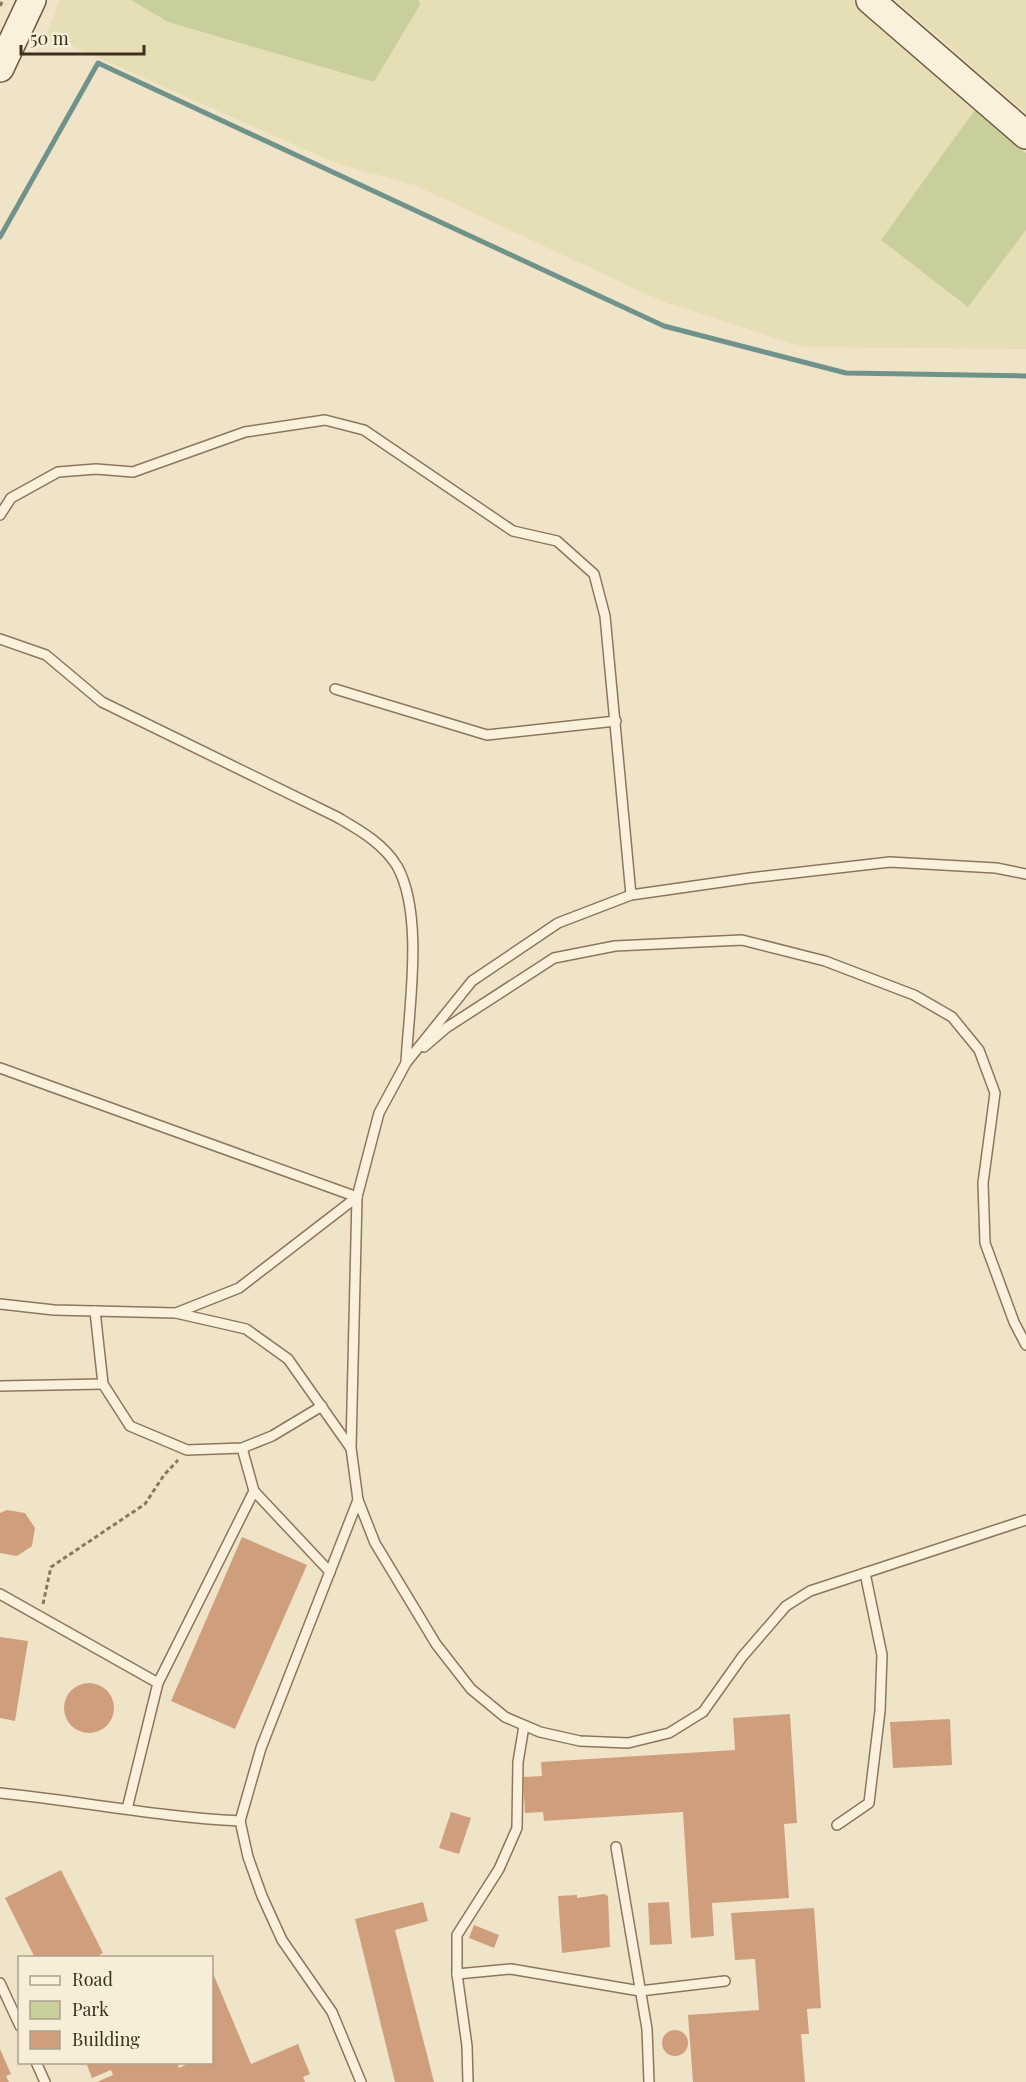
<svg xmlns="http://www.w3.org/2000/svg" width="1026" height="2082" viewBox="0 0 1026 2082" font-family="'Playfair Display',serif">
  <style>
    .farmland { fill: #e6deb5 }
    .green { fill: #c9cf9b }
    .lines { fill: none; stroke-linecap: round; stroke-linejoin: round }
    .stream { stroke: #6f938a; stroke-width: 5 }
    .building { fill: #cf9f7d }
    .lane-casing { stroke: #8d765c; stroke-width: 12 }
    .secondary-casing { stroke: #6f573f; stroke-width: 30 }
    .path { stroke: #8d765c; stroke-width: 3; stroke-dasharray: 4.5 3; stroke-linecap: butt }
    .lane { stroke: #faf1dc; stroke-width: 9 }
    .secondary { stroke: #faf1dc; stroke-width: 27 }
  </style>
  <rect width="100%" height="100%" fill="#f0e4c8"/>
  <g class="farmland">
    <path d="M60,0h71l37,22 206,60 46,-77 -1,-5h433l125,107 -9,200 58,-77v119l-223,-2 -142,-46 -247,-116 -76,-21 -291,-129z"/>
    <path d="M896,0h130v113l-28,-24z"/>
  </g>
  <g class="green">
    <path d="M131,0h288l1,5 -46,77 -206,-60z"/>
    <path d="M977,107l49,46v77l-58,77 -87,-67z"/>
  </g>
  <g class="lines">
    <path class="stream" d="M0,237l98,-174 566,263 182,47 180,3"/>
  </g>
  <g class="building">
    <path d="M7,1510l18,3 10,15 -3,18 -15,10 -17,-3v-40z"/>
    <path d="M242,1537l65,28 -72,164 -64,-28z"/>
    <path d="M0,1637l28,4 -13,80 -15,-3z"/>
    <circle cx="89" cy="1708" r="25"/>
    <path d="M790,1714l7,109 -13,1 5,74 -77,5 2,33 -23,2 -8,-126 -139,9 -1,-9 -18,1 -2,-36 19,-1 -1,-14 194,-12 -2,-32z"/>
    <path d="M950,1719l2,46 -59,3 -3,-46z"/>
    <path d="M451,1812l20,6 -12,36 -20,-6z"/>
    <path d="M61,1870l42,83 -9,5h-59l-30,-60z"/>
    <path d="M604,1894l4,2 2,51 -48,6 -4,-57 19,-1v3z"/>
    <path d="M423,1902l5,19 -33,9 39,152h-39l-40,-163z"/>
    <path d="M669,1902l3,42 -22,1 -2,-42z"/>
    <path d="M814,1908l7,100 -14,1 2,25h-8l4,48h-112l-5,-67 71,-5 -4,-51 -20,1 -4,-47z"/>
    <path d="M474,1925l25,10 -5,13 -25,-10z"/>
    <path d="M212,1971l39,93 47,-20 12,30 -7,3 2,5h-208l16,-7 -2,-5 -19,8 -5,-13 5,-3h85l2,6 12,-6h21z"/>
    <circle cx="675" cy="2043" r="13"/>
    <path d="M0,2049l11,25 -5,2 3,6h-9z"/>
  </g>
  <g class="lines">
    <g class="lane-casing">
      <g id="lane">
        <path d="M0,515l11,-17 47,-26 38,-3 37,3 112,-40 80,-12 39,10 149,101 44,10 37,33 11,42 26,279"/>
        <path d="M0,639l46,16 56,47 235,115c22,13 46,26 60,49 27,48 12,141 9,196"/>
        <path d="M335,689l152,46 129,-14"/>
        <path d="M1026,874l-30,-6 -106,-6 -140,16 -119,17 -73,28 -86,58 -66,82 -27,50 -22,84 -6,251 7,52 17,43 61,101 35,45 34,28 35,15 40,9 48,2 41,-10 34,-21 39,-55 44,-51 24,-15 216,-71"/>
        <path d="M424,1047l22,-19 108,-70 61,-12 127,-6 83,21 89,34 38,22 27,33 16,43 -12,90 2,60 29,79 12,23"/>
        <path d="M0,1068l357,129"/>
        <path d="M0,1304l54,6 122,3 63,-25 118,-91"/>
        <path d="M95,1311l8,73 27,42 57,24 55,-2 30,-12 50,-30"/>
        <path d="M176,1313l70,16 42,30 62,88"/>
        <path d="M0,1386l103,-2"/>
        <path d="M254,1491l76,81"/>
        <path d="M0,1594l158,89 -31,126"/>
        <path d="M158,1683l96,-192 -12,-43"/>
        <path d="M524,1726l-6,36 -1,66 -18,41 -42,66v39l54,-5 129,22 85,-10"/>
        <path d="M0,1793c80,8 159,24 240,28l8,36 14,39 20,44 50,72 29,70"/>
        <path d="M240,1821l21,-73 97,-248"/>
        <path d="M837,1825l32,-22 11,-92 2,-56 -17,-82"/>
        <path d="M616,1847l31,182 2,53"/>
        <path d="M457,1974l10,72 1,36"/>
        <path d="M0,1983l20,43"/>
        <path d="M36,2062l9,20"/>
      </g>
    </g>
    <g class="secondary-casing">
      <g id="secondary">
        <path d="M870,0l156,135"/>
        <path d="M0,68l32,-68"/>
      </g>
    </g>
    <g class="path">
      <path d="M0,6l3,-6"/>
      <path d="M43,1604l8,-37 94,-63 19,-29 14,-15"/>
    </g>
    <use href="#lane" class="lane"/>
    <use href="#secondary" class="secondary"/>
  </g>
  <rect x="18" y="1956" width="195" height="108" fill="#f7eed8" stroke="#ada18e" stroke-width="1.5"/>
  <rect x="30" y="1976" width="30" height="9" fill="#faf1dc" stroke="#ada18e" stroke-width="1.5"/>
  <text x="72" y="1986" font-size="18" fill="#3d2e20">Road</text>
  <rect x="30" y="2001" width="30" height="18" fill="#c9cf9b" stroke="#ada18e" stroke-width="1.5"/>
  <text x="72" y="2016" font-size="18" fill="#3d2e20">Park</text>
  <rect x="30" y="2031" width="30" height="18" fill="#cf9f7d" stroke="#ada18e" stroke-width="1.5"/>
  <text x="72" y="2046" font-size="18" fill="#3d2e20">Building</text>
  <path d="M21 45v9h123v-9" fill="none" stroke="#3d2e20" stroke-width="3"/>
  <text x="30" y="45" font-size="18" fill="#3d2e20" stroke="#f7eed8" stroke-width="4.5" paint-order="stroke">50 m</text>
</svg>
